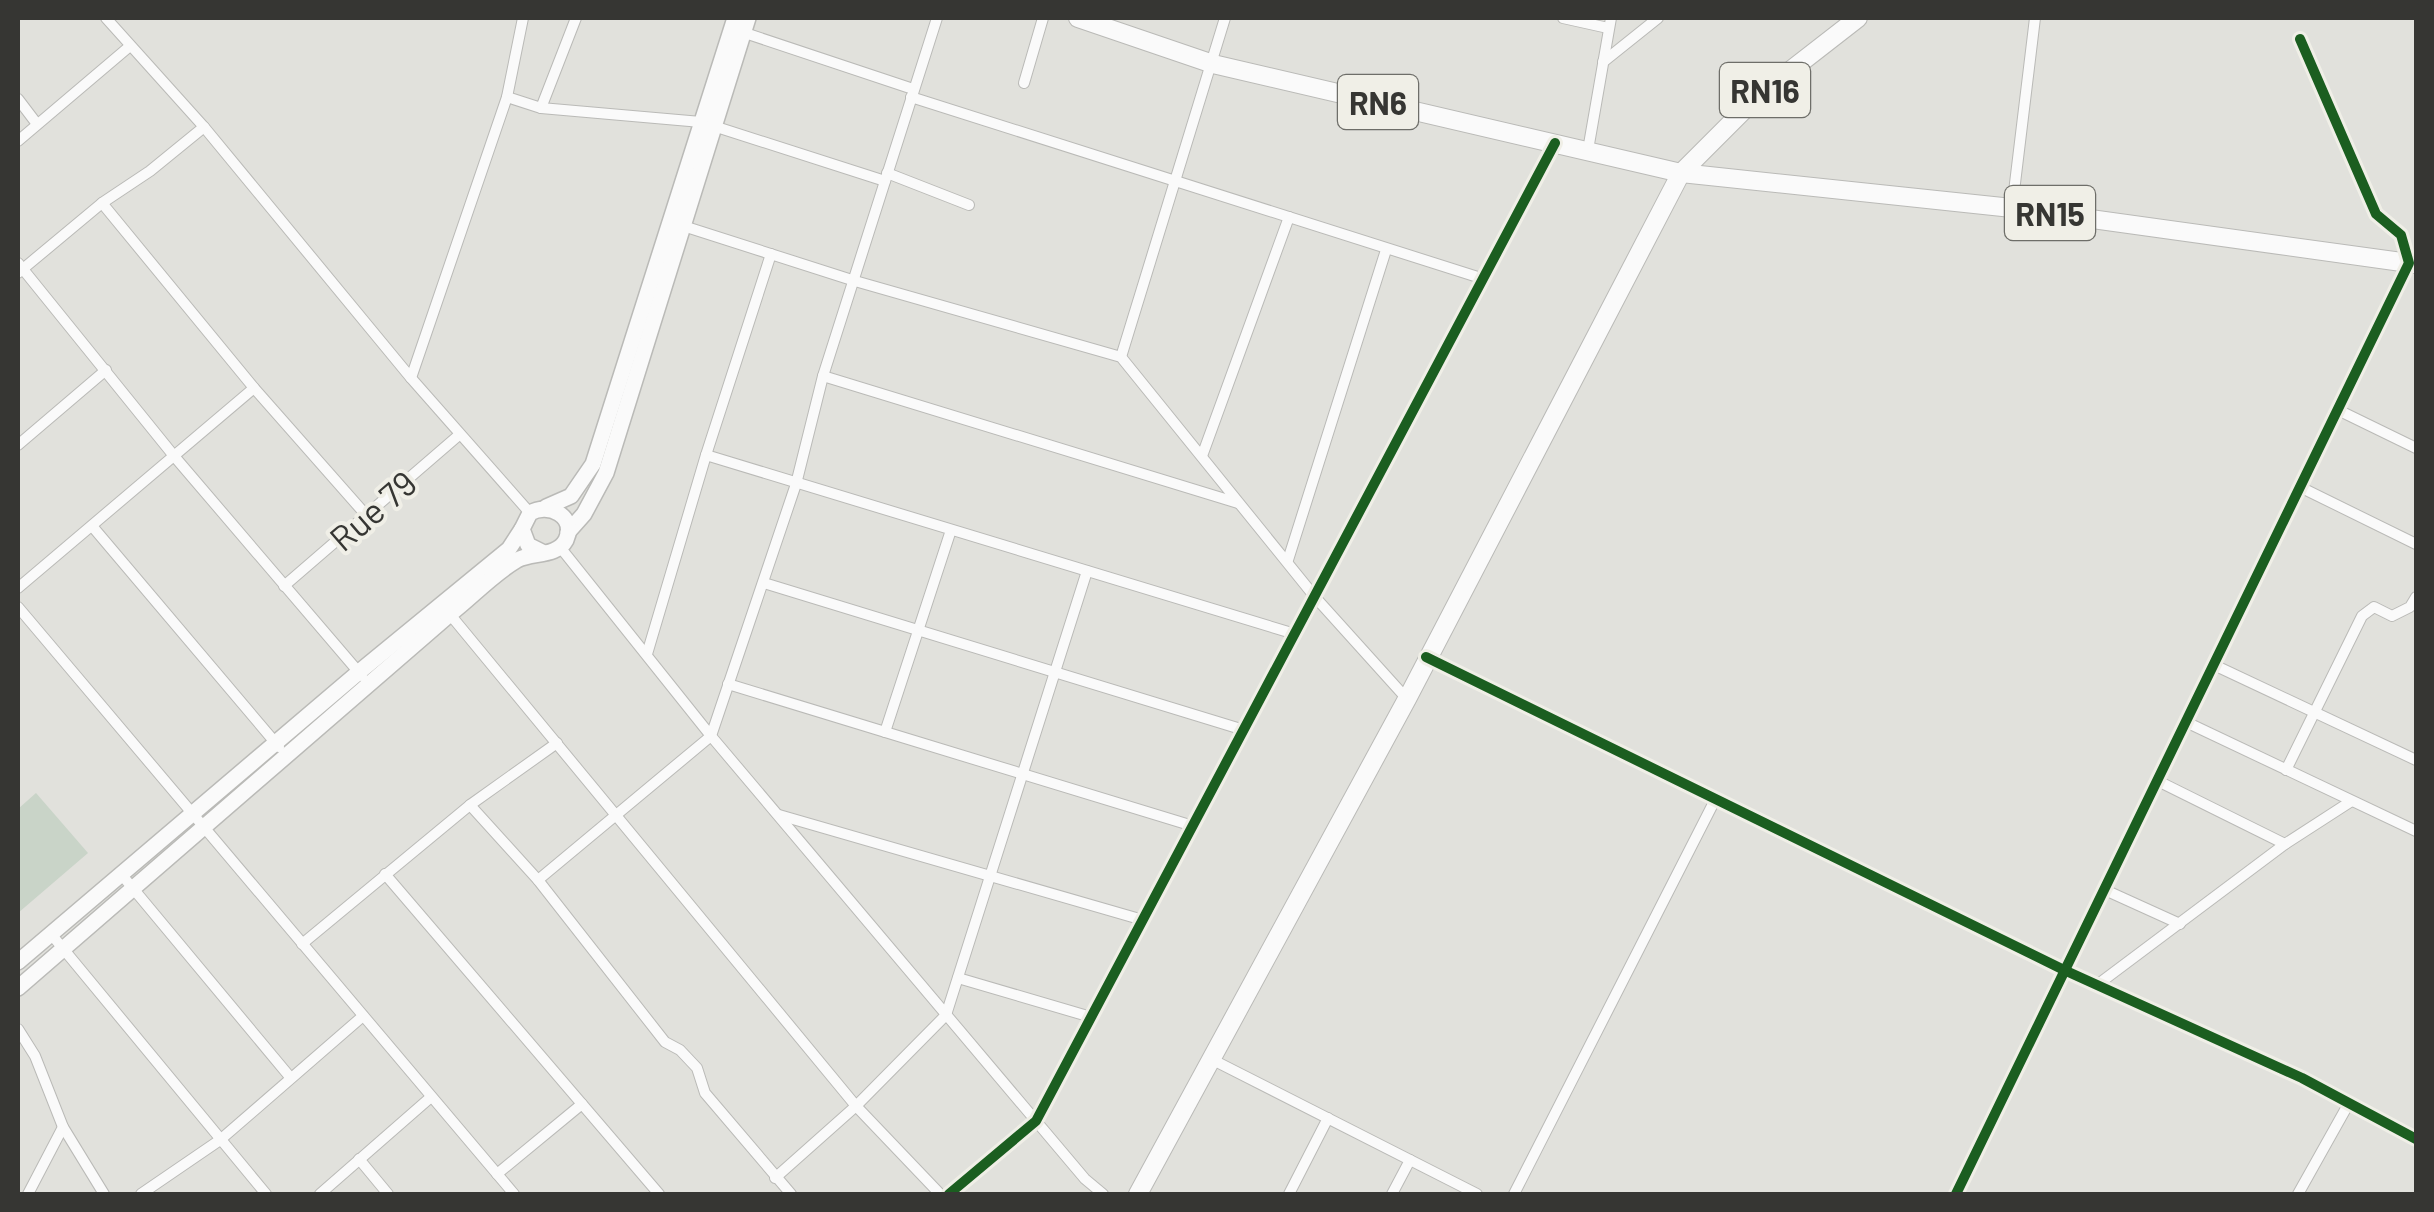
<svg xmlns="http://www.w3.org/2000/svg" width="2434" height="1212" viewBox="0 0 2434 1212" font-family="Barlow,sans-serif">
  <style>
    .green { fill: #c9d4c8 }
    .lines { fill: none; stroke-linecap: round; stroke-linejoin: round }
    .street-casing { stroke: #babab7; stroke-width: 12 }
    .secondary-casing { stroke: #babab7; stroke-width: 18 }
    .primary-casing { stroke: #babab7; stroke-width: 20 }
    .street { stroke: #fafafa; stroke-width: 10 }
    .secondary { stroke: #fafafa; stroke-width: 15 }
    .primary { stroke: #fafafa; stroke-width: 18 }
    .cycleway-casing { stroke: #f0efe7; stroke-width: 16 }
    .cycleway { stroke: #1b5e20; stroke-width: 10 }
    .labels { text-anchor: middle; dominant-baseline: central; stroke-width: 8; stroke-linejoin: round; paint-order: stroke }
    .shield { fill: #f0efe7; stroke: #6e6e69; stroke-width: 2.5 }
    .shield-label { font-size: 32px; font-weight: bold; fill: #363633 }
    .street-label { font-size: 35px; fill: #363633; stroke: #f0efe7 }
  </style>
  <rect width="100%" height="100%" fill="#e1e1dc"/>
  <path class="green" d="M36,793l52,60 -70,60v-104z"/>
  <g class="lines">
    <g class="street-casing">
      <g id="street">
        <path d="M106,18l98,109 207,251 119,135"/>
        <path d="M1563,18l45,10"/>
        <path d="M742,32l171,57"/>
        <path d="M1603,62l55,-44"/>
        <path d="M1024,83l19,-65"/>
        <path d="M507,97l34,11 160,14 184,59"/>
        <path d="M911,97l573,182"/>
        <path d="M18,99l19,25"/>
        <path d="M541,108l35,-90"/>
        <path d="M18,141l112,-95"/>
        <path d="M1588,150l23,-132"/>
        <path d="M887,173l82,32"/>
        <path d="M102,203l152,185 112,127"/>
        <path d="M2012,208l23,-190"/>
        <path d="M677,224l178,57 266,76 194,240 92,102"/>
        <path d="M18,263l156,193 188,220"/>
        <path d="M18,273l84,-70 48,-32 54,-44"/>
        <path d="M1121,357l104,-339"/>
        <path d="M823,376l415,127"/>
        <path d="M411,378l96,-281 16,-79"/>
        <path d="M2338,410l78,38"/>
        <path d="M18,445l88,-75"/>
        <path d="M706,455l589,179"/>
        <path d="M1202,456l87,-239"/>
        <path d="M2300,487l116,57"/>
        <path d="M92,526l187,221"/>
        <path d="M560,547l151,189 374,443 18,15"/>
        <path d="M1288,560l98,-310"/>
        <path d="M764,583l480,147"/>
        <path d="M284,586l175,-151"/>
        <path d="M18,588l236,-200"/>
        <path d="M18,607l496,587"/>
        <path d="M448,612l408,494 84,88"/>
        <path d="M647,654l59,-199 65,-201"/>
        <path d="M1426,657l638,313 238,108 114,61"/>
        <path d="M2214,665l202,95"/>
        <path d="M728,684l465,142"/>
        <path d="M2186,722l230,109"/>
        <path d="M885,732l66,-202"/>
        <path d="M2286,770l76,-154 12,-9 18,9 18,-9 6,-10"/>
        <path d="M2158,781l127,63"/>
        <path d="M470,805l68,75 127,162 15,8 17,18 8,25 86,101"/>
        <path d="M779,815l364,105"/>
        <path d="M121,874l169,203"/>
        <path d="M385,874l274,320"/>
        <path d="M538,880l173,-144 85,-252 27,-108 114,-358"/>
        <path d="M2105,890l75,34"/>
        <path d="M51,934l215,260"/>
        <path d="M302,944l168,-139 87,-62"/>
        <path d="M958,978l133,39"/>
        <path d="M2097,985l188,-141 65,-42"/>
        <path d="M18,1029l17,27 28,71 41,67"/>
        <path d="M1211,1059l266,135"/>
        <path d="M359,1159l29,35"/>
        <path d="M497,1174l85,-70"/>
        <path d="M775,1178l81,-72 90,-91 141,-444"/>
        <path d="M28,1194l35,-67"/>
        <path d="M141,1194l79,-54 143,-124"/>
        <path d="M320,1194l111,-97"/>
        <path d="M949,1194l87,-73 519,-978"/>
        <path d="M1289,1194l39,-76"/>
        <path d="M1392,1194l18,-34"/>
        <path d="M1514,1194l201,-394"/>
        <path d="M1956,1194l453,-931 -8,-28 -25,-21 -76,-175"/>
        <path d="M2298,1194l51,-91"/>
      </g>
    </g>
    <g class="secondary-casing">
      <g id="secondary">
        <path d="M546,507l25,-11 22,-32 142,-446"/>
        <path d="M568,532l16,-18 22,-41 142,-455"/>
        <path d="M18,962l341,-290 150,-123 13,-20"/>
        <path d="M18,988l432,-374c22,-17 43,-40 67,-54 15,-8 40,-3 49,-20 11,-24 -18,-38 -36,-27l-8,16 6,16 16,8"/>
      </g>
    </g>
    <g class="primary-casing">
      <g id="primary">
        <path d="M1078,18l135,46 468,109 331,35 404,56"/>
        <path d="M1138,1194l269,-495 274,-526 78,-78 99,-77"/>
      </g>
    </g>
    <use href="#street" class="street"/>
    <use href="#secondary" class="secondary"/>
    <use href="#primary" class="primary"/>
    <g class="cycleway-casing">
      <g id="cycleway">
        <path d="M1426,657l638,313 238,108 114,61"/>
        <path d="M949,1194l87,-73 519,-978"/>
        <path d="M1956,1194l453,-931 -8,-28 -25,-21 -76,-175"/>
      </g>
    </g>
    <use href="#cycleway" class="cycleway"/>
  </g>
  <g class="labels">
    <g class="shield">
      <rect x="1720" y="63" width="90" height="54" rx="8"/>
      <rect x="1338" y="75" width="80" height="54" rx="8"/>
      <rect x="2005" y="186" width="90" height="54" rx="8"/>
    </g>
    <g class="shield-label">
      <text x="1765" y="90">RN16</text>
      <text x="1378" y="102">RN6</text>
      <text x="2050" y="213">RN15</text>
    </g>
    <g class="street-label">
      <text transform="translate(372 510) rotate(-41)">Rue 79</text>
    </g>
  </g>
  <rect width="2434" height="1212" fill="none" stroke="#363633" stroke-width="40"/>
</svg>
